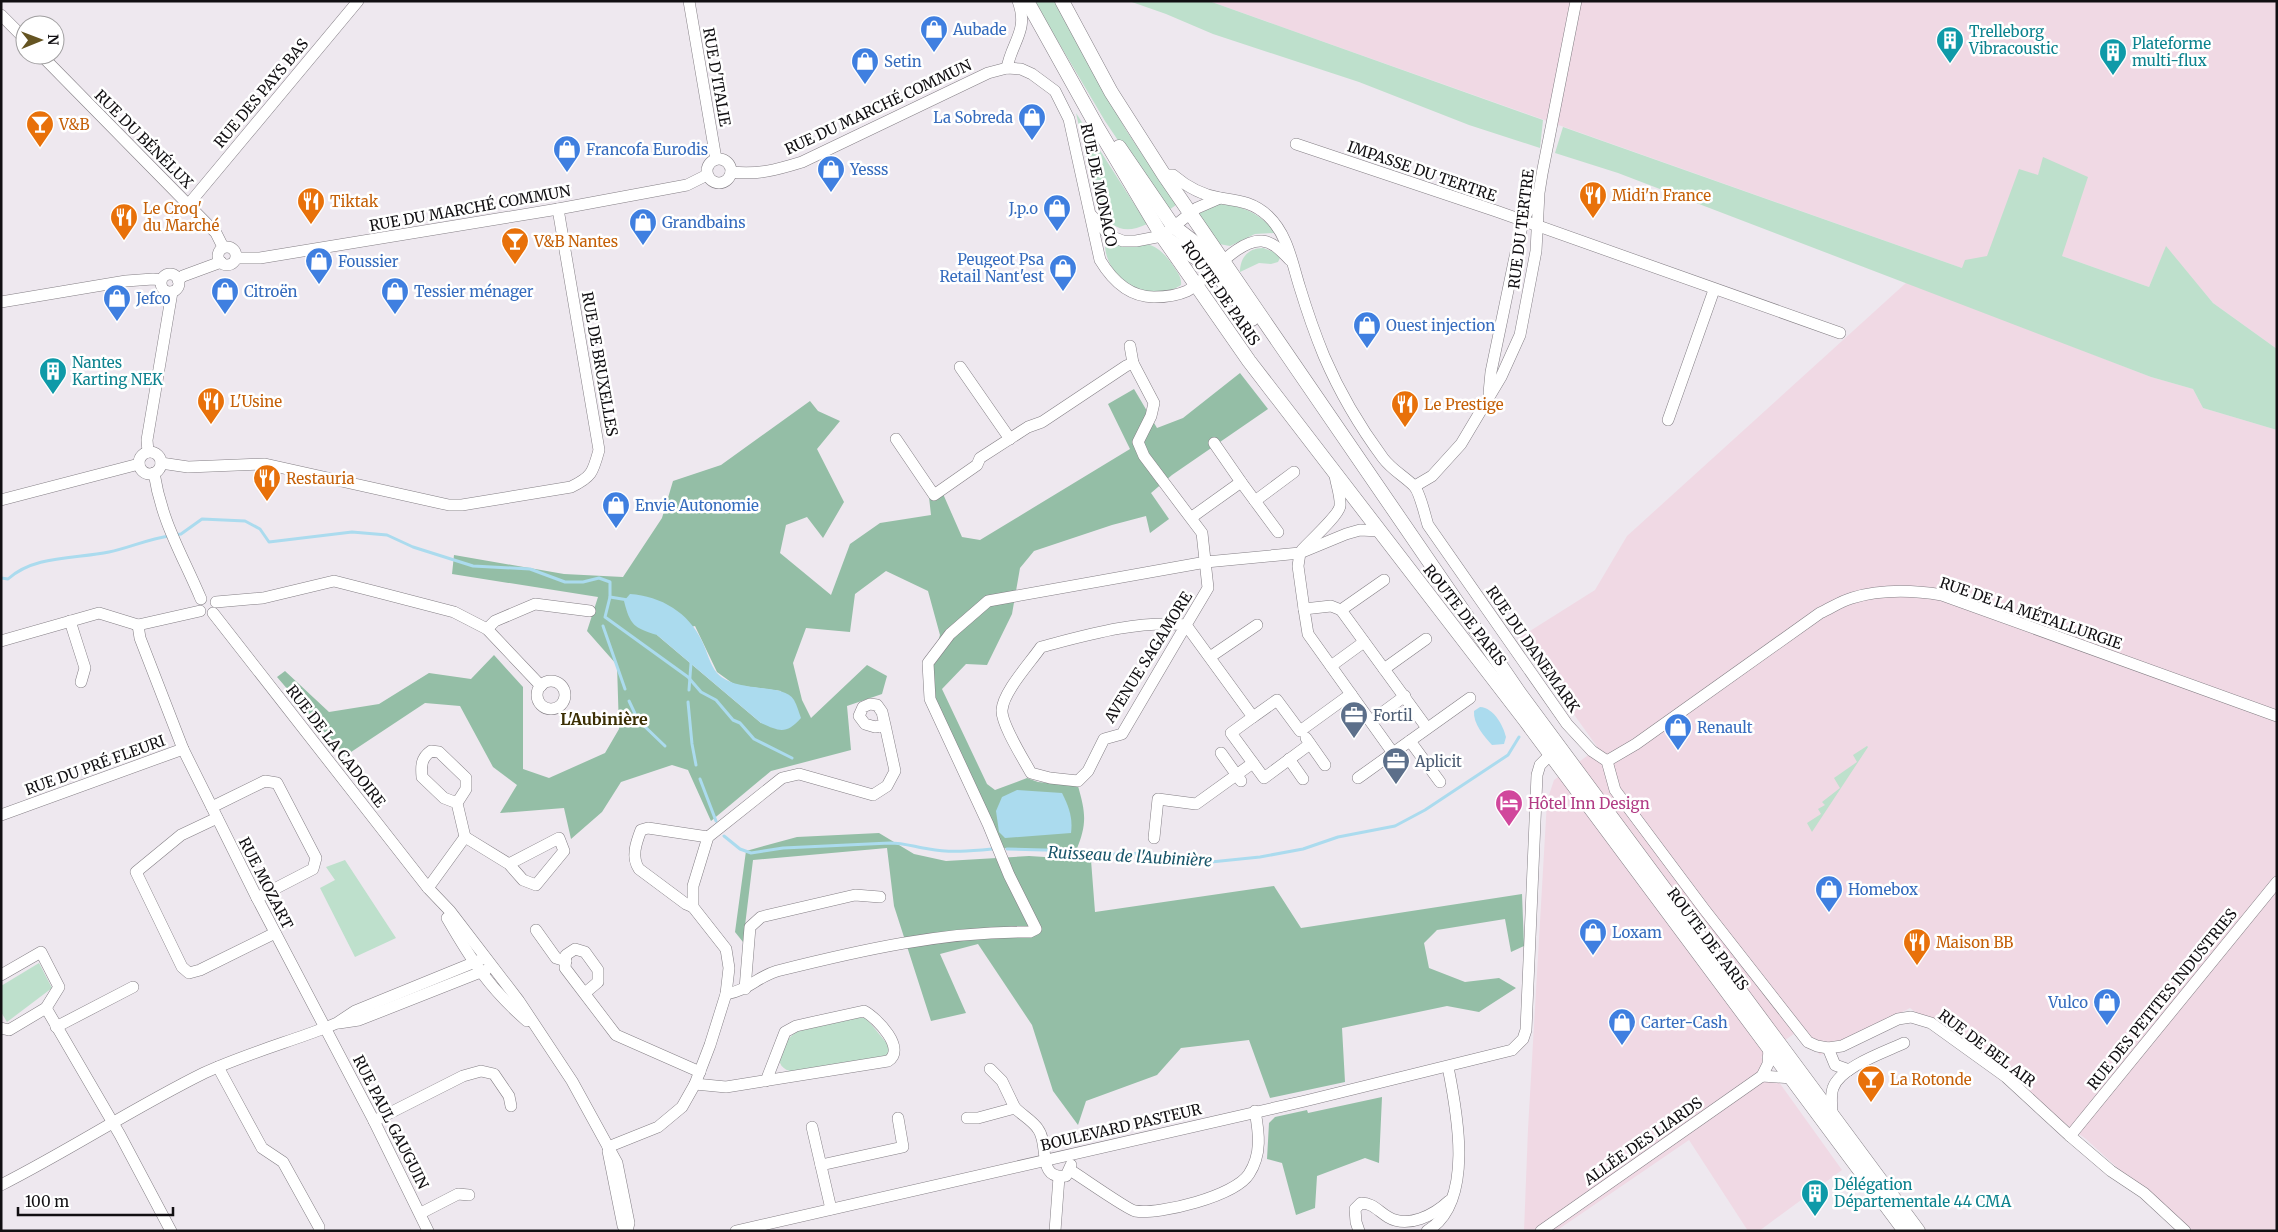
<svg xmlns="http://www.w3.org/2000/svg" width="2278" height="1232" viewBox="0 0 2278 1232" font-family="Merriweather,serif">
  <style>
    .industrial { fill: #f0d9e4 }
    .green { fill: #bee0cc }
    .forest { fill: #94bea6; fill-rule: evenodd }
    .water { fill: #abdbee }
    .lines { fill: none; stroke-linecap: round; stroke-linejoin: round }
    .stream { stroke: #abdbee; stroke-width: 3 }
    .minor-casing { stroke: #847f85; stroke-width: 12 }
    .major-casing { stroke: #847f85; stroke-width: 15 }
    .minor { stroke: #fff; stroke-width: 11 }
    .major { stroke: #fff; stroke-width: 14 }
    .labels { text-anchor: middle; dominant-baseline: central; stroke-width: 5; stroke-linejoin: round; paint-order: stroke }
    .shop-label { font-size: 15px; fill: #366cbe; stroke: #fff; text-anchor: start }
    .culture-label { font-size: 15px; fill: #0d838f; stroke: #fff; text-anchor: start }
    .street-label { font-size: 15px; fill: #110f12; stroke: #fff }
    .food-label { font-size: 15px; fill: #c56008; stroke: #fff; text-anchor: start }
    .service-label { font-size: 15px; fill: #4e5e75; stroke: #fff; text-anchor: start }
    .hotel-label { font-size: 15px; fill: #b23c85; stroke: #fff; text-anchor: start }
    .neighbourhood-label { font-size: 16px; font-weight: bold; fill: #3b2e03; stroke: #fff }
    .water-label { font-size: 16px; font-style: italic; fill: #18556a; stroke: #fff }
  </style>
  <rect width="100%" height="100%" fill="#eee8ef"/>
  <g class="industrial">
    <path d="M1209,1h1068v348l-64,-46 -47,-56 -17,40 -87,-31 -100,12z"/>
    <path d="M1907,282l244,95 42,12 10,19 74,22v801h-91l-100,-92 -176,-131 -90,47 -19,-26 -40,28 81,113 -83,61h-11l-59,-91 -133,91h-32l4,-102 19,-328 7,-21 44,-32 -79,-110 76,-48 32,-54z"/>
  </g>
  <g class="green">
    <path d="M1034,1h21l71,129 50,75 -10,7 -61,-91z"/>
    <path d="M1129,1h80l334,119 -3,28 -71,-23 -110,-43 -146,-48 -47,-20z"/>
    <path d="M1076,113l71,111c-23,11 -35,4 -49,-15z"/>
    <path d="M1563,127l399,141 3,-8 22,-4 32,-87 19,6 5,-18 45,20 -26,79 87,31 17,-41 47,57 64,46v81l-74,-22 -10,-19 -42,-12 -533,-204 -63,-20z"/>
    <path d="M1219,204c23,1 39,9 55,26v3l-19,1 -25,12 -11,-2 -21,-30z"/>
    <path d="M1112,241c31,3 43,-3 62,26 4,6 8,11 7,18 -30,20 -76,-5 -76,-41z"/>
    <path d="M1263,248l11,4 6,6 -2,4 -7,2 -12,-1 -19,9c0,-14 8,-24 23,-24z"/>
    <path d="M1867,746l1,1 -56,85 -5,-9 14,-9 -3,-5 7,-4 -3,-3 18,-14 -6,-10 23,-16 -4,-7z"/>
    <path d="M345,860l51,78 -41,19 -35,-69 15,-8 -9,-13z"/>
    <path d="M39,963l13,25 -45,34 -6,-10v-26z"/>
    <path d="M857,1018h9l23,28 -1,8 -8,4 -90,13c-22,-6 -5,-33 8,-40z"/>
  </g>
  <g class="forest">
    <path d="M1240,373l28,36 -96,66 -21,18 18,26 -19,14 -4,-17 -34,9 -78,26 -14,17 -8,46 -25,51 -21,-1 -24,25 45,95 8,6 32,-12 11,4 40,4c8,28 9,38 -2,65l-75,-3 -67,-150 -3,-34 9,-29 -12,-44 -42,-20 -31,23 -5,38 -44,-4 -13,35 9,37 9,18 56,-53 20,11 -5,18 -35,12 4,44 -80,21 -60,50 -23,-51 -16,-5 -51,17 -19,30 -31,27 -7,-31 -64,5 17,-28 -24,-18 -33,-61 -35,-3 -80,53 -68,-79 8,-6 44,41 50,-8 50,-31 42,6 23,-24 29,32v82l26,9 56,-25 14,-24 -2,-64 -30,-34 11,-34 -146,-23 2,-19 110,19 59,3 39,-59 11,-37 48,-16 89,-64 8,10 22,10 -23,28 27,53 -21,36 -16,-21 -21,8 -6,28 51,42 19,-51 30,-21 51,-8 -2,-18 11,-10 22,50 18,3 150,-91 -22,-45 26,-15 23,39 26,-10zM695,626l22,46 18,13 46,6 -20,32 -104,-88z"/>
    <path d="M879,833l35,21 32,7 83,-5 62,4 4,52 179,-26 27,42 221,-34 2,52 -13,6 -6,-33 -68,11 -13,13 5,25 36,14 34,-4 17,10 -37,24 -32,-6 -105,22 3,54 -75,16 -21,-58 -68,8 -24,27 -71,26 -8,24 -25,-34 -21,-66 -54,-81 -38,10 26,59 -35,8 -37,-115 -7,-58 -134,12 -10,82 -8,-10 11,-81 51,-14z"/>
    <path d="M1382,1097l-3,66 -14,-5 -48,18 -2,32 -19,7 -14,-52 -15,-4 2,-36 6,-6 32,-7 1,3z"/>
  </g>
  <g class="water">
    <path d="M630,594c31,2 59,19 72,47 5,10 8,24 15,32 19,21 66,9 77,27 3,5 5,13 7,18 -15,17 -22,13 -40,5l-104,-88c-23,-7 -27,-10 -33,-34z"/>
    <path d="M1480,707c14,1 23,18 26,30l-2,7 -12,1c-8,-9 -19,-21 -18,-34z"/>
    <path d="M1017,790l45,3c7,14 11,25 9,40l-66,5 -6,-6 -3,-21 6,-14z"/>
  </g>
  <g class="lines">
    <g class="stream">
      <path d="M175,535l6,-1 21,-15 43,2 15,8 9,13 83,-10 35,3 26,12 60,19 57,3 35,13h18l16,-4 11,4v15l18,3"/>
      <path d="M1,578l7,1c26,-24 68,-20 101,-27 20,-4 39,-13 60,-16"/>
      <path d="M610,597l-5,20 83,60 13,15 15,8 17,20 7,3 14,16 38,19"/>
      <path d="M603,626l22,63"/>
      <path d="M689,690l2,-27"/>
      <path d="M629,701l9,19 27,26"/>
      <path d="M688,702l4,42 4,21"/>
      <path d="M700,779l16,42"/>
      <path d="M724,836l16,13 11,4 32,-5 107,-5c14,0 25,4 39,6 21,4 42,2 63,0"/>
      <path d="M1007,849l75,2 42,4 16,-2 61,10 59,-6 43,-8 35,-12 57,-11 30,-16 83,-55 11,-18"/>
    </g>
    <g class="minor-casing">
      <g id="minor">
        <path d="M689,1l27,158"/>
        <path d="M1,15l24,24"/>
        <path d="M41,55l175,178 7,14"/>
        <path d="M1007,68c5,-27 22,-37 11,-67"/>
        <path d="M1296,144l200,67 344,122"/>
        <circle cx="719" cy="171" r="12"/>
        <path d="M731,172c27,3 45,-2 71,-10l186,-89 19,-5 14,1 11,5 23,17 14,28 31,141c12,20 29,37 54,37 11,0 22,-1 33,-6 21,-12 50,-52 75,-50 12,1 20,11 28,19"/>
        <path d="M1164,175h9c14,12 29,20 47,23 19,3 33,4 48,18 20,19 24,47 32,72 7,23 15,46 24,68 15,35 36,71 59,102 9,12 21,18 31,28 6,6 11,30 14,39l139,199 25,27 15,10 8,29 89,119 104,133 9,4 11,2 14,-2 56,-27 13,-2 20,6 75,54 64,59 41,35 33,22 41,38"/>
        <path d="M188,205l170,-204"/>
        <path d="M1091,215l19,21 13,5h13l26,-5 35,-28 23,-10"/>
        <circle cx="227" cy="256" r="9"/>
        <path d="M237,258h23l298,-49 129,-24 20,-10"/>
        <circle cx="170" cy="283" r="9"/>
        <path d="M178,280l5,-4 38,-14"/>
        <path d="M1,302l125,-21 27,-2 8,1"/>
        <path d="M1130,346l3,17 21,40 -3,13 -13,26 6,14 58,77 6,55 -22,37 -64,109 -18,5 -16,32 -10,10 -28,-3 -19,-5c-7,-13 -30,-49 -29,-63 1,-18 28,-47 39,-63 46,-12 96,-27 145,-22l67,92 24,-17 23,31 51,-37"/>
        <path d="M960,367l50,72"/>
        <path d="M1489,393l2,-21 25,-120 8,-34 14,-24"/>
        <path d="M1668,420l46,-130"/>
        <path d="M896,439l38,56 43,-30 3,-7 48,-31 14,-5 84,-56 7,-3"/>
        <path d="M1214,443l27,39"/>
        <circle cx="150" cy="463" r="11"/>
        <path d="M148,452l-1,-12 25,-148"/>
        <path d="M161,463l27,4 77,-3 184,41h13l109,-18c21,-10 22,-15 28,-37l-41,-241"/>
        <path d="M154,473c8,50 28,81 47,126"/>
        <path d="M1415,486l17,-10 29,-32 40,-67 19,-42 16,-84 3,-58 3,-19 34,-173"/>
        <path d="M1,500l138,-36"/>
        <path d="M1255,501l23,31"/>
        <path d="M1192,517l49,-35 14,19 39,-29"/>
        <path d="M1302,550c8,-9 37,-35 38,-44 1,-10 -4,-22 -5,-31"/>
        <path d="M1300,553l-2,13 6,43 27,-3 10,4 86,118"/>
        <path d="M216,602l47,-4 71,-17 43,11 77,20 33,17 54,57"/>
        <path d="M1304,609l4,25 85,119"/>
        <path d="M1341,610l43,-30"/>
        <path d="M213,613l215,275 22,23 69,90 53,80 45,82 12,60 -2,8"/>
        <path d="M70,621l15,47 -4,14"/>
        <path d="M487,629l8,-8 40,-17 55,7"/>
        <path d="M1,641l98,-28 39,12"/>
        <path d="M1210,657l47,-32"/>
        <path d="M1331,666l33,-24"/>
        <path d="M1384,669l42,-30"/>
        <circle cx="551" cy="695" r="14"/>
        <path d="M1253,717l-22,16 33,45 46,-34"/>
        <path d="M1371,721l34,-25"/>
        <path d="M1306,738l19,27"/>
        <path d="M1410,741l30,41"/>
        <path d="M183,749l74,149 117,223 54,110"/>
        <path d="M1221,753l20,28"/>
        <path d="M1289,759l14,20"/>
        <path d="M1607,761l29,-17 184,-131c11,-5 21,-12 32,-15 30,-9 60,-8 90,-3l335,121"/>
        <path d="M1358,778l112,-80"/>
        <path d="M457,803l-13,-5 -22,-21c-1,-11 -1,-19 9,-26l8,1 27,26v11l-9,14 8,34"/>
        <path d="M212,807l53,-26 12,2 39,75 -3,11 -56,29"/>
        <path d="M1,815l182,-66 -43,-111 -2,-13 62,-14"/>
        <path d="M217,818l-36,17 -45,37 46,95 7,6 11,-3 75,-37"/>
        <path d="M1154,838l4,-39 38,5 57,-41"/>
        <path d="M428,888l37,-51 44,27 14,16 13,5 28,-34 -5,-13 -50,26"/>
        <path d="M693,907l-7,-3 -47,-35c-8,-12 -3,-26 2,-39l7,-2 60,9"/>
        <path d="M447,918c25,43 42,70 80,103"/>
        <path d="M536,930l20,28 10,3"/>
        <path d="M1,975l40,-23 18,35 -13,21 -37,22 -8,-2"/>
        <path d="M745,989l5,-62 11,-10 94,-22 25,2"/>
        <path d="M585,993l13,-11v-12l-13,-18 -10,-3 -9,6 -1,13 51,67 84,37"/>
        <path d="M726,994c21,-3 31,-17 51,-23 84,-21 167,-40 253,-39l6,-3 -27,-54 -21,-51 -58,-125 -2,-36 22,-29 38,-33 218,-39 94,-9 46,-19 14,-4 19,1"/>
        <path d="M46,1008l74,127 51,96"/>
        <path d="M339,1023l20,-3 127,-50"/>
        <path d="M56,1027l77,-40"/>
        <path d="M1828,1048l7,17 14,5"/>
        <path d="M218,1067l44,81 21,14 36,65v4"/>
        <path d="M990,1069l12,12 13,27"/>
        <path d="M1762,1076l30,2"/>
        <path d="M695,1084l31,3 162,-26c19,-12 -11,-43 -24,-50l-68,15 -11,6 -19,49"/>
        <path d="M1832,1115c0,-9 -2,-19 1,-27 7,-21 52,-36 71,-45"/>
        <path d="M967,1118h11l37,-10c7,7 18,13 23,21 12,16 -2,51 28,47l5,-11"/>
        <path d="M374,1121l89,-45 18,-5 13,3 15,22 2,10"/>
        <path d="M812,1127l19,82"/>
        <path d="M2070,1136l207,-254"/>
        <path d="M608,1147l50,-20 24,-20 13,-23 15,-39 16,-51 3,-26 -3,-19 -33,-42v-21l15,-49 74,-59 17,-4 74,21 14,-9 8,-15 -10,-46 -10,2 -10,-3 -6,-8 4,-9 7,-3 7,1 5,7 3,13"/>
        <path d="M608,1151l15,75"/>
        <path d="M821,1165l82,-18 -5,-29"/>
        <path d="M1070,1170c10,6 58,40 65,41 25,4 100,-15 114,-37 13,-20 10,-41 6,-63"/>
        <path d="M1,1185c69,-35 134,-78 203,-112 39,-18 81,-30 121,-45l12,-5 18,-12 130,-53"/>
        <path d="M421,1213l37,-19 11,1"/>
        <path d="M736,1231l569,-130 207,-51 11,-11 3,-9 11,-255 3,-10 10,-10"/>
        <path d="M1055,1231l4,-54"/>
        <path d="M1359,1231l-3,-9 -1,-13 6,-6c12,0 17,8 27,14 20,12 46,-2 61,-16"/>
        <path d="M1427,1231c48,-28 30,-119 21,-164"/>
        <path d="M1541,1231l221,-155 6,-12 1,-16"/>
      </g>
    </g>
    <g class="major-casing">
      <g id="major">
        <path d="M1027,1l69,124 66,111 87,125 276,359 380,511"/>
        <path d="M1062,1l49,91 53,83 356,519 398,537"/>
        <path d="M1119,147l54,79 30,23 17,10"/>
        <path d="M1167,239l46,30 39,50"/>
      </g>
    </g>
    <use href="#minor" class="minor"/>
    <use href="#major" class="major"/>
  </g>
  <defs>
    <g id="shop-pin" transform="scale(1.4375)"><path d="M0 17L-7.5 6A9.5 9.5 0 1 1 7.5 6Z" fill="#3f7fe0" stroke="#fff"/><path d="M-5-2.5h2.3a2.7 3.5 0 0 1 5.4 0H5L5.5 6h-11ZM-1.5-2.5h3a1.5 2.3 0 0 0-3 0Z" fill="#fff"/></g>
    <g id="building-pin" transform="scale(1.4375)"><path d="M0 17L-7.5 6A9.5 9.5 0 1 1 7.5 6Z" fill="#0f9aa8" stroke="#fff"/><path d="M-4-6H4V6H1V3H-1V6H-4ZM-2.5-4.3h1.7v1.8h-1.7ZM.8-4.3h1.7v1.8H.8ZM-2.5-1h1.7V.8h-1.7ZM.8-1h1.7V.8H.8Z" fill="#fff"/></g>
    <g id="bar-pin" transform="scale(1.4375)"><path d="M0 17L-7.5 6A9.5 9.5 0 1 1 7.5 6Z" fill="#e8710a" stroke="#fff"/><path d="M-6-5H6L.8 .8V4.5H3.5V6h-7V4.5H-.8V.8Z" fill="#fff"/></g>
    <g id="restaurant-pin" transform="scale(1.4375)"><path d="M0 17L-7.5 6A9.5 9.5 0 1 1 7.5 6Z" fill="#e8710a" stroke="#fff"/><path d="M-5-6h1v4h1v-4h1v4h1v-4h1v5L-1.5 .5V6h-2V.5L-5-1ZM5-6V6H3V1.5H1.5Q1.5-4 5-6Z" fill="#fff"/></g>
    <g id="office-pin" transform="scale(1.4375)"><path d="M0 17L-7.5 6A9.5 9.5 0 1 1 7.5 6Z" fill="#5c6f8a" stroke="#fff"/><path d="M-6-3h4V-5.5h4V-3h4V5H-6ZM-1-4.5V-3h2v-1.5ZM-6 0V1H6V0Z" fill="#fff"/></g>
    <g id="hotel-pin" transform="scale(1.4375)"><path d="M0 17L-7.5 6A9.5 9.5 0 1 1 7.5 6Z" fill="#d1479c" stroke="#fff"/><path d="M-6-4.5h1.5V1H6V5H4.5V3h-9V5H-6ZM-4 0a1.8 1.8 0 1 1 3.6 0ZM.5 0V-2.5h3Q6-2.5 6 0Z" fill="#fff"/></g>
  </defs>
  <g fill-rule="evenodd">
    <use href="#shop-pin" x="934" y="29"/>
    <use href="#building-pin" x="1950" y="40"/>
    <use href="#building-pin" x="2113" y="52"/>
    <use href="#shop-pin" x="865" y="61"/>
    <use href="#shop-pin" x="1032" y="117"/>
    <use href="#bar-pin" x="40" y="124"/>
    <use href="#shop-pin" x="567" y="149"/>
    <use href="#shop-pin" x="831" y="169"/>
    <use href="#restaurant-pin" x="1593" y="195"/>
    <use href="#restaurant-pin" x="311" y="201"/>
    <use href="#shop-pin" x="1057" y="208"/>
    <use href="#restaurant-pin" x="124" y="217"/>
    <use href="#shop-pin" x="643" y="222"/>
    <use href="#bar-pin" x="515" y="241"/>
    <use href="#shop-pin" x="319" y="261"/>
    <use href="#shop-pin" x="1063" y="268"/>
    <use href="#shop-pin" x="225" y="291"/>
    <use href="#shop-pin" x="395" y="291"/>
    <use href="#shop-pin" x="117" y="298"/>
    <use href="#shop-pin" x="1367" y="325"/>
    <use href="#building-pin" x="53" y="371"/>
    <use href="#restaurant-pin" x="211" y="401"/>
    <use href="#restaurant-pin" x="1405" y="404"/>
    <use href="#restaurant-pin" x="267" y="478"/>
    <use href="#shop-pin" x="616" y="505"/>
    <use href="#office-pin" x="1354" y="715"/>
    <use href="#shop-pin" x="1678" y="727"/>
    <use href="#office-pin" x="1396" y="761"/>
    <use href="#hotel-pin" x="1509" y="803"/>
    <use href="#shop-pin" x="1829" y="889"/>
    <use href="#shop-pin" x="1593" y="932"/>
    <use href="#restaurant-pin" x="1917" y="942"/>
    <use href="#shop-pin" x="2107" y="1002"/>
    <use href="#shop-pin" x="1622" y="1022"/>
    <use href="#bar-pin" x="1871" y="1079"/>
    <use href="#building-pin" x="1815" y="1193"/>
  </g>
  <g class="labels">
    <g class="shop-label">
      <text x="953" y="29">Aubade</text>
      <text x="884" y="61">Setin</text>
      <text x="1013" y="117" text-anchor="end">La Sobreda</text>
      <text x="586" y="149">Francofa Eurodis</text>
      <text x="850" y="169">Yesss</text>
      <text x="1038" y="208" text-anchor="end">J.p.o</text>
      <text x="662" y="222">Grandbains</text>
      <text x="1044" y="259" text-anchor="end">Peugeot Psa<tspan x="1044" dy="17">Retail Nant'est</tspan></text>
      <text x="338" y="261">Foussier</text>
      <text x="244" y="291">Citroën</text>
      <text x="414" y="291">Tessier ménager</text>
      <text x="136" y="298">Jefco</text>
      <text x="1386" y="325">Ouest injection</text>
      <text x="635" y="505">Envie Autonomie</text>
      <text x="1697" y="727">Renault</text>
      <text x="1848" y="889">Homebox</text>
      <text x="1612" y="932">Loxam</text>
      <text x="2088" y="1002" text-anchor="end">Vulco</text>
      <text x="1641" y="1022">Carter-Cash</text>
    </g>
    <g class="culture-label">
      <text x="1969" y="31">Trelleborg<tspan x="1969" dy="17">Vibracoustic</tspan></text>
      <text x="2132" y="43">Plateforme<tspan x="2132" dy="17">multi-flux</tspan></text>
      <text x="72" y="362">Nantes<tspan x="72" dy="17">Karting NEK</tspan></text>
      <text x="1834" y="1184">Délégation<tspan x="1834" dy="17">Départementale 44 CMA</tspan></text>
    </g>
    <g class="street-label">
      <text transform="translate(717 77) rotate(80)">RUE D'ITALIE</text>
      <text transform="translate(261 93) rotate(-50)">RUE DES PAYS BAS</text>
      <text transform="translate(878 107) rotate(-25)">RUE DU MARCHÉ COMMUN</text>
      <text transform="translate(144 139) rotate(45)">RUE DU BÉNÉLUX</text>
      <text transform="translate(1422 171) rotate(19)">IMPASSE DU TERTRE</text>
      <text transform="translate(1099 185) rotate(78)">RUE DE MONACO</text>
      <text transform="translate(470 208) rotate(-10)">RUE DU MARCHÉ COMMUN</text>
      <text transform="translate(1521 229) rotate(-83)">RUE DU TERTRE</text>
      <text transform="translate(1221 293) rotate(55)">ROUTE DE PARIS</text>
      <text transform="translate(600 364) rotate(80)">RUE DE BRUXELLES</text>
      <text transform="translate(2031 613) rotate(19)">RUE DE LA MÉTALLURGIE</text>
      <text transform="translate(1465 615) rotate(52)">ROUTE DE PARIS</text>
      <text transform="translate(1533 649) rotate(55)">RUE DU DANEMARK</text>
      <text transform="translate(1148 657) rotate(-58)">AVENUE SAGAMORE</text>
      <text transform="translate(336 746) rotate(52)">RUE DE LA CADOIRE</text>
      <text transform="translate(95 765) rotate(-20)">RUE DU PRÉ FLEURI</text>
      <text transform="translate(266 883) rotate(63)">RUE MOZART</text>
      <text transform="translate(1708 939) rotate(53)">ROUTE DE PARIS</text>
      <text transform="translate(2162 999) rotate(-51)">RUE DES PETITES INDUSTRIES</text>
      <text transform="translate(1987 1048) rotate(37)">RUE DE BEL AIR</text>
      <text transform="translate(391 1122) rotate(63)">RUE PAUL GAUGUIN</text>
      <text transform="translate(1121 1127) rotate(-13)">BOULEVARD PASTEUR</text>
      <text transform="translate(1643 1141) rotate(-35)">ALLÉE DES LIARDS</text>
    </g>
    <g class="food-label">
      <text x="59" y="124">V&amp;B</text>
      <text x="1612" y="195">Midi'n France</text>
      <text x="330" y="201">Tiktak</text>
      <text x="143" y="208">Le Croq'<tspan x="143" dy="17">du Marché</tspan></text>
      <text x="534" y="241">V&amp;B Nantes</text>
      <text x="230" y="401">L'Usine</text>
      <text x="1424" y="404">Le Prestige</text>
      <text x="286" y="478">Restauria</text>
      <text x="1936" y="942">Maison BB</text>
      <text x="1890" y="1079">La Rotonde</text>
    </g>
    <g class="service-label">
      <text x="1373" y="715">Fortil</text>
      <text x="1415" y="761">Aplicit</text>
    </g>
    <g class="hotel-label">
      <text x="1528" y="803">Hôtel Inn Design</text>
    </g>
    <g class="neighbourhood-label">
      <text x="604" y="719">L'Aubinière</text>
    </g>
    <g class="water-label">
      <text transform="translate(1130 856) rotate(3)">Ruisseau de l'Aubinière</text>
    </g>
  </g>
  <rect width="2278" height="1232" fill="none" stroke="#110f12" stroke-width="5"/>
  <g transform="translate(40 40) rotate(89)"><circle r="24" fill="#ffffff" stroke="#a09fa0"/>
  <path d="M0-4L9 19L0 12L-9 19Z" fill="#655422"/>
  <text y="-8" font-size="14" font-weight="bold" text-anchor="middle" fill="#110f12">N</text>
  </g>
  <path d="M18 1207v8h155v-8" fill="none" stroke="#110f12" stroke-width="2.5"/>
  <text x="25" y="1207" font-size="15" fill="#110f12" stroke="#ffffff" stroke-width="4" paint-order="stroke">100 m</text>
</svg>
